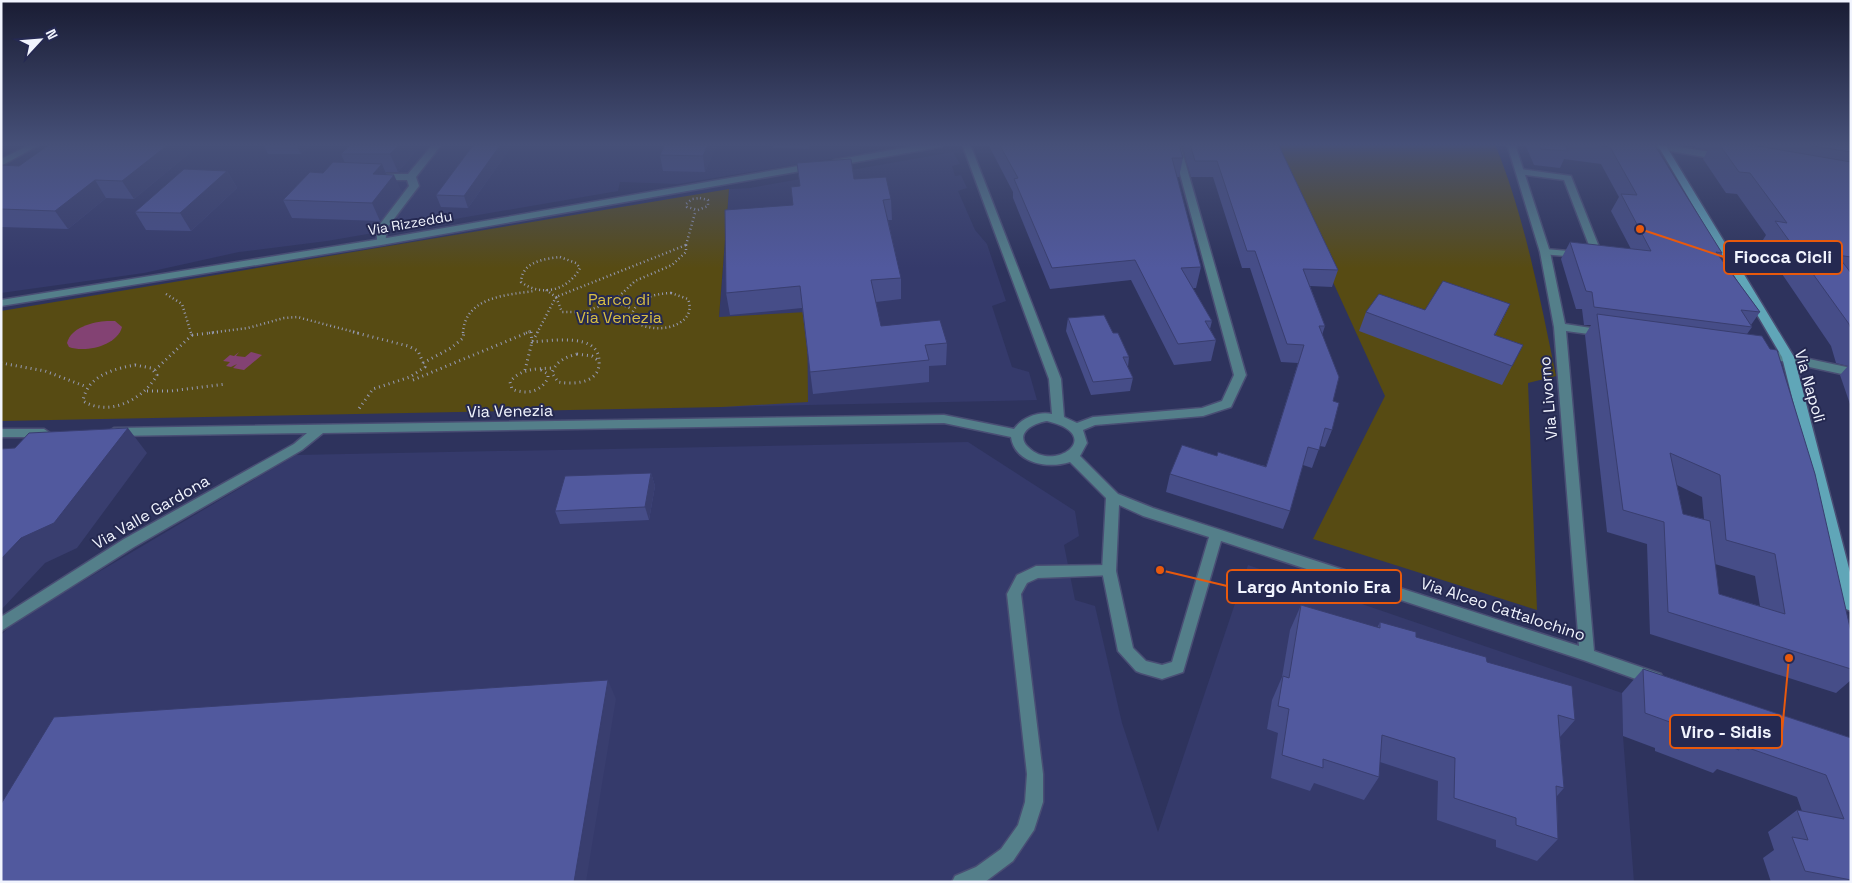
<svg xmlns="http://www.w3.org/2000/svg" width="1852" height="883" viewBox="0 0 1852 883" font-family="'Space Grotesk',sans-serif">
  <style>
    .built { fill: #353a6b }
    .green { fill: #574b13 }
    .water { fill: #834273 }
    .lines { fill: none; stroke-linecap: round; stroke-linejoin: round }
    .service-casing { stroke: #494e74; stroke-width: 3 }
    .minor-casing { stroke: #494e74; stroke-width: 3 }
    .secondary-casing { stroke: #494e74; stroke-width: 3 }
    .path-far1 { stroke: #979bb4; stroke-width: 2.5; stroke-dasharray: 1 3; stroke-linecap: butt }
    .path { stroke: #979bb4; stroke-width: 3; stroke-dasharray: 1 4; stroke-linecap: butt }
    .service { fill: #547f8a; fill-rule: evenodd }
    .minor { fill: #547f8a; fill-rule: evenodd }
    .secondary { fill: #60a6b8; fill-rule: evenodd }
    .wall { fill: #464d88; fill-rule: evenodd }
    .shaded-wall { fill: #393e6f }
    .building { fill: #51599e; stroke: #393e6f; fill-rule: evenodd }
    .labels { text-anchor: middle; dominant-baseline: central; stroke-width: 4; stroke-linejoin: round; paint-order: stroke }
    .far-street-label { font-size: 14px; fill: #f1f4fe; stroke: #252951 }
    .park-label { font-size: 16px; fill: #d8be44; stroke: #252951 }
    .street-label { font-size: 16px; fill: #f1f4fe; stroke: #252951 }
    .leader { fill: none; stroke: #e8590c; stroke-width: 2 }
    .callout-dot { fill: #e8590c; stroke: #252951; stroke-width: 2 }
    .callout { fill: #252951; stroke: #e8590c; stroke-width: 2 }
    .callout-label { font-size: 18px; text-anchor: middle; font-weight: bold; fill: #f1f4fe }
  </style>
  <rect width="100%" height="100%" fill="#2e335d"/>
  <g class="built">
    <path d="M1,144h859v10l-182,30 -58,-2 -2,9 -291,50 -88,11 -95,21 -143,20z"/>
    <path d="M953,152l7,12 -8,2 3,10 6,-1 6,13 -9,3 17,39 12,14 19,57 -14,5 20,61 17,5 8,28 -315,7 -3,-89 10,-129 21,-1z"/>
    <path d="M968,442l107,69 4,25 -15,9 11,55 20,6 27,117 36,109 90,-267 374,128 1,43 11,146h-1633v-247l13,-13 282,-167z"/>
  </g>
  <g class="green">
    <path d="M1270,144h225c30,74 45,154 61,232l-28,7 9,227 -224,-71 72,-143z"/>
    <path d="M729,189l-10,128 88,-5 1,90 -86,5 -721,14v-110z"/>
  </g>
  <g class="water">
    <path d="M107,321h8l7,6c-5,19 -37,26 -53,20l-2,-4c4,-16 26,-21 40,-22z"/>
    <path d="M239,352l-3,4 9,1 6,-5 11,3 -18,15 -11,-2 4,-4 -6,3 -5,-1 4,-4 -7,-1 7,-6 4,1z"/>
  </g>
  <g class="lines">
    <g class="service-casing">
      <g id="service">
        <path d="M31,144h10l-40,22v-7z"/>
        <path d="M433,144h9l-26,33 3,9 -32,42 -2,16h-8v-16l32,-42 -2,-6h-27l-5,-3 5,-3h28z"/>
        <path d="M1521,169l50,7 32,81 -1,2 -61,-5v-4l4,-1 47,4 -28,-73 -46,-6v-4z"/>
        <path d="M1109,565l5,2 2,4 -2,4 -76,3 -11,5 -6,11 22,180v28l-9,28 -21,31 -28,21h-33l3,-6 21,-9 25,-18 17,-24 7,-23 2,-28 -20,-180 10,-19 19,-9z"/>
      </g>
    </g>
    <g class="minor-casing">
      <g id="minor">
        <path d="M926,144h18l-4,3 -106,19 -4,-3 4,-3z"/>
        <path d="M962,144h8l91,235 3,38 13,6 16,-6 109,-9 20,-7 12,-26 -62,-231h8l66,231 -15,32 -28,9 -108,9 -12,5 4,13 -7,13 38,38 35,14 426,138 -25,-319 -14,-75 -33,-108h8l35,108 15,72 39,6 6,3 -6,3 -38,-5 28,320 67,23 2,5 -2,5 -6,2 -69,-25 -365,-120 -38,131 -21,7 -21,-6 -5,-2 -18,-20 -16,-80 4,-73 -36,-36c-21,7 -55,2 -59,-25l-67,-14 -621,10 -21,17 -168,97 -133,84v-14l123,-78 170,-95 13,-11 -193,3 -6,-4 6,-4 830,-13 70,14c8,-11 24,-18 38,-15l-3,-35zM1047,421c60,14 7,53 -19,26 -14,-14 6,-24 19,-26zM1119,505l24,11 66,21 -37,125 -10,3 -16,-4 -13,-13 -17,-77z"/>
        <path d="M1642,144h19l62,10 4,3 -4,3 -77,-13z"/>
        <path d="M815,163l3,1v4l-437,77 -380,61v-6l380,-61z"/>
        <path d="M1763,349l88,19v8l-92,-20 -2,-3z"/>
        <path d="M1,429h43l6,4 -6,4h-43z"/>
      </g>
    </g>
    <g class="secondary-casing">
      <path id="secondary" d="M1657,144h8l129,213 57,219v35l-5,-2 -2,-4 -62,-248z"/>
    </g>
    <g class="path-far1">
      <path d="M700,198l8,2v6l-10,4 -11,-3 -1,-3 6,-5z"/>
      <path d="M686,245v7l-14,13 -37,16 -21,20 -30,11h-22l-6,-15z"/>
      <path d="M686,245l9,-32 -1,-3"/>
      <path d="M560,257l16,6 4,5c-12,23 -39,29 -59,14 1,-20 22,-23 39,-25z"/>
      <path d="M671,293l17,6c9,23 -21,33 -40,28 -7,-1 -12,-5 -17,-10 5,-19 22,-23 40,-24z"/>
      <path d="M166,294l16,10 9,29"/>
      <path d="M614,301l18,8"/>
      <path d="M209,333l39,-5 36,-10 13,-1 61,16"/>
      <path d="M463,333c2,-36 43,-38 71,-42"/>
      <path d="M526,333l5,-2v2"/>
      <path d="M537,333l19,-36 -10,-7"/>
    </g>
    <g class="path">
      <path d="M353,332l55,14 10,5 7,16 -15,10 -37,12 -15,21"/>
      <path d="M531,332l1,10c19,-1 67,-10 67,19"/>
      <path d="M192,335l27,-3"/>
      <path d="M577,354l15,2 7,5c2,22 -25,24 -41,21l-6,-9c4,-12 14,-16 25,-19z"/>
      <path d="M1,363l44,8 42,16"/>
      <path d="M423,363l28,-15 12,-10 1,-6"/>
      <path d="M135,365l16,3 6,7c-14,25 -48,42 -74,26 4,-25 30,-32 52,-36z"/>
      <path d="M155,370l37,-35 -1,-3"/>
      <path d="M525,370l7,-28 6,-10"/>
      <path d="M541,370l7,4v4c-7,14 -22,17 -36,11l-2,-7c11,-14 26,-13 43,-14"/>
      <path d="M413,380l116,-48"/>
      <path d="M147,391h24l55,-7"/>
    </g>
    <use href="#service" class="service"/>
    <use href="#minor" class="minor"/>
    <use href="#secondary" class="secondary"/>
  </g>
  <g class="wall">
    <path d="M50,144h138l4,7 -58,48 -28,-1 -38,31 -67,-2v-62l18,1z"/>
    <path d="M263,144h48l-10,10h-33z"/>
    <path d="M422,144l-24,28h-13l2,2 15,18 -22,29 -88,-3 -9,-18 62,-37 -4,-9z"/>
    <path d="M474,144h39l-45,64 -27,-1 -5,-12z"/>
    <path d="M717,144l-12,28 -42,-1 -3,-16z"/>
    <path d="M773,144h37l-1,5 -36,-1z"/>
    <path d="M988,144h191l4,14 -4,19h-2l24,90 -5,21h-3l19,33 -2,8 6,11 -5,21 -37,4 -43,-85 -81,9 -37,-91v-6z"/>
    <path d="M1184,144h94l60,126 -6,17 -22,-1 15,40 -3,9 11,66 -1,29 -7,17 -5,-1 -8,22 -9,-3 -13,46 -7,18 -117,-37 4,-18 47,-18 49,10 32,-103 -17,-1 -31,-94h-8l-29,-91h-22l-8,-28z"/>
    <path d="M1525,144h129l68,109 -2,4 40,55 -9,13 1,2 -5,7 104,298v48l-15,13 -186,-59 -3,-90 -40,-12 -22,-197 6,-10h-7l-2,-16h-6l-15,-50 9,-17 61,7 -20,-38 8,-14 -18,-33 -37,-5 -4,9 -26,-3zM1677,485l25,12 2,22 -21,-5zM1715,564l40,12 5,30 -41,-12z"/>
    <path d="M1692,144h159v263l-11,-32 8,-9 -12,-3 -5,-17 -70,-103 5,-8 -29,-41 -11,-1 -23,-34 5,-9 -12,-2z"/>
    <path d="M227,171l10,17 -46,43 -45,-1 -11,-18z"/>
    <path d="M854,179l37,20 1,21h-4l13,58v21l-25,3 5,24 66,17 -1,22 -17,1v16l-116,12 -11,-86 -72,7 -4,-22 67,-88z"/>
    <path d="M1510,304l-15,31 28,10 -21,40 -143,-54 7,-19 59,-2z"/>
    <path d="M1068,318l45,15 16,24 -1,10 5,11 -3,13 -39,4 -25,-64z"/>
    <path d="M651,473l4,13 -6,34 -89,4 -5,-13z"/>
    <path d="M1301,605l76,23 3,-6 36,15 71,25 88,58 -15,17 4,51 -7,8 1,43 -21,22 -41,-14v-7l-59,-20 1,-39 -58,-19 -1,15 -15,23 -50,-17 -4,8 -39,-13 7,-45 -11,-4 5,-29 10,-23 8,-47z"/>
    <path d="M1643,669l208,69v144h-80l-8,-24 11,-8 -6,-18 29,-22 5,1 -5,-14 -80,-28 -4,4 -58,-22v-3l-32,-12 -1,-43z"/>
  </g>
  <g class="shaded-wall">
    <path d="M169,144h19l4,7 -58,48 -12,-18z"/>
    <path d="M296,144h15l-10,10z"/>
    <path d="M400,144h22l-24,28 -8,-18z"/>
    <path d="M501,144h12l-45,64 -4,-12z"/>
    <path d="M708,144h9l-12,28 -2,-16z"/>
    <path d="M382,164l7,17 5,-6 8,17 -22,29 -8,-18 1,-29z"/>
    <path d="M227,171l10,17 -46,43 -11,-18z"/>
    <path d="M95,180l11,18 -38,31 -13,-18z"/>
    <path d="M128,428l19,25 -70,95 -32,15 -44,47v-51z"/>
    <path d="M651,473l4,13 -6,34 -4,-13z"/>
    <path d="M608,680l8,19 -30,183h-12z"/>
  </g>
  <g class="building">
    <path d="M50,144h119l-47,37 -27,-1 -40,31 -54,-2v-44l18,1z"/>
    <path d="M351,144h49l-10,10h-49z"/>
    <path d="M474,144h27l-37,52 -28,-1z"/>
    <path d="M665,144h43l-5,12 -43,-1z"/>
    <path d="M999,144h180l4,14h-11l29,109 -20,1 31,53h-7l11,19 -38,4 -43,-84 -83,8 -38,-89 4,-1z"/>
    <path d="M1190,144h88l60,126 -35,-1 22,57h-6l20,51 -6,24 6,2 -7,27 -7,-2 -6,22 -11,-3 -18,64 -120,-37 12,-29 35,11 1,-4 48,15 38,-122 -17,-1 -32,-93h-8l-30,-90h-22z"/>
    <path d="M1539,144h26l3,7 -27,-2z"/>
    <path d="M1582,144h72l68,109 -6,-1 44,60 -19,-2 11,17 -158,-20 -2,-15 -6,-1 -16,-49 81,9 -30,-57 16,1 -27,-48z"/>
    <path d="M1719,144h27l105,18v95l-14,-2 14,18v56l-2,-5 -74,-103 12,2 -37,-50 -11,-1z"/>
    <path d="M1801,144h50v8z"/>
    <path d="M851,159l3,20 32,-2 5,22 -8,1 18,78 -30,2 10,46 59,-6 7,23 -22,2 4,15 -119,12 -10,-86 -74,7 -1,-83 68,-5 -2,-18 9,-1 -3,-23z"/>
    <path d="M333,162l49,2 -9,10 21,1 -22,28 -89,-3 27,-28 13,1z"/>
    <path d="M184,169l43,2 -47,42 -45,-1z"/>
    <path d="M1443,281l67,23 -16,31 29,10 -11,21 -146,-54 13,-18 46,16z"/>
    <path d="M1597,314l165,22 8,13 7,1 38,124 36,158v37l-183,-57 -4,-90 -41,-12zM1670,453l50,22 6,65 49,14 10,60 -66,-20 -9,-73 -27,-7z"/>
    <path d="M1104,315l9,18h5l11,24h-6l10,21 -40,4 -25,-64z"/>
    <path d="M128,428l-74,95 -33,15 -20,21v-110l14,-1 14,-15z"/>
    <path d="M651,473l-6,34 -90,4 10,-35z"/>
    <path d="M1301,605l79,23v-6l36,10v5l70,20 1,5 85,24 3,34 -17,-5 6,73 -8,-2 2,53 -42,-14v-7l-62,-20 1,-40 -73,-23 -3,42 -56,-18v9l-41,-13 7,-46 -11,-3 5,-30 6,2z"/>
    <path d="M1643,669l208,69v142l-46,-9 -13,-34 16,3 -11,-30 47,9 -18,-44 -89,-31 2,6 -61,-22v-3l-33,-12z"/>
    <path d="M608,680l-34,202h-573v-78l53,-87z"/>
  </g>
  <linearGradient id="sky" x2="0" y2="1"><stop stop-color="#191c33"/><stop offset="0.54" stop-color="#465078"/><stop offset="1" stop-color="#465078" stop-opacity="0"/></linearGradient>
  <rect width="1852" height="268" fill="url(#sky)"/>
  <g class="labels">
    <g class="far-street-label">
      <text transform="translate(410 223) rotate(-10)">Via Rizzeddu</text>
    </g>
    <g class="park-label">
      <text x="619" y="299">Parco di<tspan x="619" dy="18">Via Venezia</tspan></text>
    </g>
    <g class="street-label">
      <text transform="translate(1810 386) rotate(74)">Via Napoli</text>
      <text transform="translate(1548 398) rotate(-95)">Via Livorno</text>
      <text transform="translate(510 411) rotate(-1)">Via Venezia</text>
      <text transform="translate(151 512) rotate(-30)">Via Valle Gardona</text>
      <text transform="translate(1503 609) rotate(18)">Via Alceo Cattalochino</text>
    </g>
  </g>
  <path class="leader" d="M1640 229L1724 257M1160 570L1227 586M1789 658L1782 732"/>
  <g class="callout-dot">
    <circle cx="1640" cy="229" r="5"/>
    <circle cx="1160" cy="570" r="5"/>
    <circle cx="1789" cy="658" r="5"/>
  </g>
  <g class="callout">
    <rect x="1724" y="241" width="118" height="33" rx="5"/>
    <rect x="1227" y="570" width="174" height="33" rx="5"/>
    <rect x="1670" y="715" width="112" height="33" rx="5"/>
  </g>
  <g class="callout-label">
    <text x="1783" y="263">Fiocca Cicli</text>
    <text x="1314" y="593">Largo Antonio Era</text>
    <text x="1726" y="738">Viro - Sidis</text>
  </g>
  <rect width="1852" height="883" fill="none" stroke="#f1f4fe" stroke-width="5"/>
  <g transform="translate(40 40) rotate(64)" stroke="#252951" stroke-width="4" paint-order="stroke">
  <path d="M0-4L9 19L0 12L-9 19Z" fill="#f1f4fe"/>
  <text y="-8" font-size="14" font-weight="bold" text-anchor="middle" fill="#f1f4fe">N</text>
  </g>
</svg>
